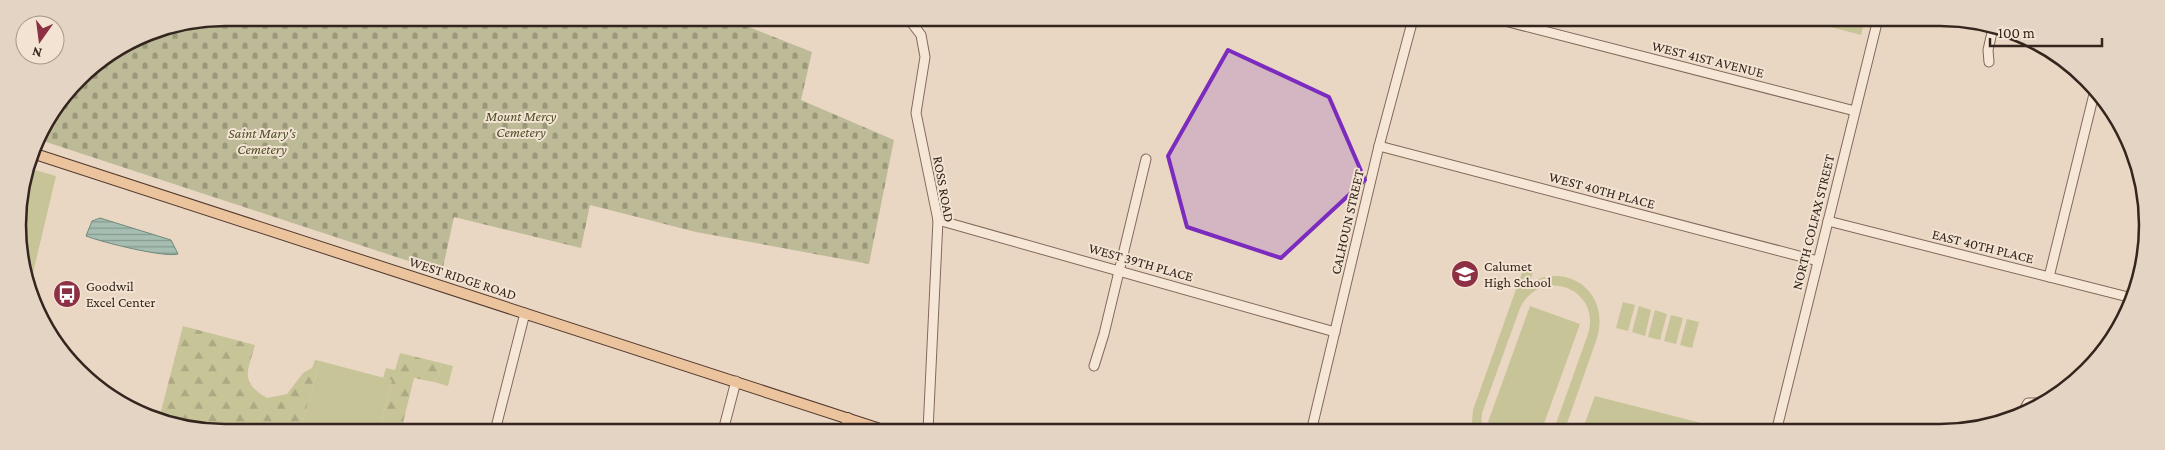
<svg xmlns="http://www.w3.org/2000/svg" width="2165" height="450" viewBox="0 0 2165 450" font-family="'Crimson Pro',serif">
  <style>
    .green { fill: #c7c498 }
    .forest { fill: url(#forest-firs) }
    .cemetery { fill: url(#cemetery-stones) }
    .water { fill: url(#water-rules); stroke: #6d8b7d }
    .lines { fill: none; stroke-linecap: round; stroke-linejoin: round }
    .minor-casing { stroke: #83695b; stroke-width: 11 }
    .major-casing { stroke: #51392f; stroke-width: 12 }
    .minor { stroke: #f6e6d6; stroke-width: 9 }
    .major { stroke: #ebc49e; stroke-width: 10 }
    .marked { fill: #7b2cbf; fill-opacity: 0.2; stroke: #7b2cbf; stroke-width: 4; stroke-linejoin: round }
    .labels { text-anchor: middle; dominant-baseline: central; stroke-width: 4; stroke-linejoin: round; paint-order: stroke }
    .street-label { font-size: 14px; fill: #34251e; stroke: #f2e3d2 }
    .park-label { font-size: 14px; font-style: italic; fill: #4d4f27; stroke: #f2e3d2 }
    .poi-label { font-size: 14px; fill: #34251e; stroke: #f2e3d2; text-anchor: start }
    .rim { fill: none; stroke: #34251e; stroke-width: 2.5 }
  </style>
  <defs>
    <pattern id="forest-firs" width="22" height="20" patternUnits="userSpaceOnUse" patternTransform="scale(1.25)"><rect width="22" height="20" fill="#c7c498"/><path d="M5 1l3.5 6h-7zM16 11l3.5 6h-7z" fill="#aca883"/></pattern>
    <pattern id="cemetery-stones" width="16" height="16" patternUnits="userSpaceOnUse" patternTransform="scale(1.25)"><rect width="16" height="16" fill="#bdba97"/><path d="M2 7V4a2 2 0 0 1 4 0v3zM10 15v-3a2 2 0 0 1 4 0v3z" fill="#9a977b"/></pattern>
    <pattern id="water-rules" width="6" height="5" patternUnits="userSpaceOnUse" patternTransform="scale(1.25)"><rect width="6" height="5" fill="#a5beb1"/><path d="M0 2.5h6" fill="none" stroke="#879a8f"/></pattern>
  </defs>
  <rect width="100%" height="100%" fill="#ead7c3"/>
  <g class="green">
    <path d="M1800,19h65l-4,16z"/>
    <path d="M28,168l28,8 -27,114 -11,-78z"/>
    <path d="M1524,267l9,4 -3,11c41,-20 80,12 67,56l-33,94h-11l35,-98c14,-45 -47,-69 -68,-26l-38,105 -1,19h-10l2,-22z"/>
    <path d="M1623,302l12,3 -7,26 -12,-3z"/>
    <path d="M1530,306l50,18 -39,108h-26l-27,-10z"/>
    <path d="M1639,306l12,4 -6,26 -13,-4z"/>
    <path d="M1655,310l12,4 -7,26 -12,-3z"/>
    <path d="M1671,315l12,3 -7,26 -12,-3z"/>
    <path d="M1687,319l12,3 -7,26 -12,-3z"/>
    <path d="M320,361l72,19 -13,51h-79z"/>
    <path d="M441,363l12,3 -5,20 -14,-4 5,-7z"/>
    <path d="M1595,396l110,28 5,8h-133l6,-4z"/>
  </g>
  <g class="forest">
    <path d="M183,326l72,19c-7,27 -16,36 12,53l20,-4 16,-21 9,-5 3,-8 5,1 -20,70h-102l-39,-12z"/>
    <path d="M400,353l41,10 -2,12 -5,7 -20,-4 -11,45 28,8h-52l13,-51 -9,-2 3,-10 9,2z"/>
  </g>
  <path class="cemetery" d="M225,18h526l-2,9 63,25 -11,48 93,40 -25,124 -173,-32 -106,-27 -9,43 -127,-31 -12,55 -405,-133 41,-61 68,-45z"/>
  <path class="water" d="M100,218l71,22 7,14c-13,4 -77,-12 -92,-18l6,-15z"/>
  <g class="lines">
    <g class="minor-casing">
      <g id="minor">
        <path d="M908,18l13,17 4,22 -9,56 22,107 -10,211"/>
        <path d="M1497,19l358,92"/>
        <path d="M1989,62l-1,-12 5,-22"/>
        <path d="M1379,146l439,115"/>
        <path d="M938,220l397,112"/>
        <path d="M1828,221l304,77"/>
        <path d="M2049,277l46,-187"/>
        <path d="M1094,366l10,-32 42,-175"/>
        <path d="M2022,414l6,-11h15"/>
        <path d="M495,431l30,-118"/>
        <path d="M723,431l13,-50"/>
        <path d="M1311,432l68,-286 34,-127"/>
        <path d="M1776,432l102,-413"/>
      </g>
    </g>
    <g class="major-casing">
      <g id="major">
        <path d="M32,153l854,278"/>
        <path d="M845,431l3,-13"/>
      </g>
    </g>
    <use href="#minor" class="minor"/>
    <use href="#major" class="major"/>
  </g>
  <path class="marked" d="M1228,50l101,47 36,83 -84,78 -94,-31 -19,-71z"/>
  <defs>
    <g id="school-disc" transform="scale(1.4375)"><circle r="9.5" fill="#8d3043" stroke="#f2e3d2"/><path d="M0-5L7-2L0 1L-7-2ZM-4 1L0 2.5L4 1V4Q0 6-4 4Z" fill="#fff"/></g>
    <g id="bus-disc" transform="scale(1.4375)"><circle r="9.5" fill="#8d3043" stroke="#f2e3d2"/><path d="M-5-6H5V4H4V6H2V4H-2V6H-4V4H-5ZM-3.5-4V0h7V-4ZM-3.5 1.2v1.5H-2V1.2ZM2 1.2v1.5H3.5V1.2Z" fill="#fff"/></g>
  </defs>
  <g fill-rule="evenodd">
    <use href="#school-disc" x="1465" y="274"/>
    <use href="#bus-disc" x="67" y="294"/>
  </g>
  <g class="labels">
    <g class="street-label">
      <text transform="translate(1708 59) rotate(14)">WEST 41ST AVENUE</text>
      <text transform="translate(944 189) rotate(80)">ROSS ROAD</text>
      <text transform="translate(1602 190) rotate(15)">WEST 40TH PLACE</text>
      <text transform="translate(1347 222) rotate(-77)">CALHOUN STREET</text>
      <text transform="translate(1813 222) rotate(-76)">NORTH COLFAX STREET</text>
      <text transform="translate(1983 246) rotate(14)">EAST 40TH PLACE</text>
      <text transform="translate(1141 262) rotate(16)">WEST 39TH PLACE</text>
      <text transform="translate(463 278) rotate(18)">WEST RIDGE ROAD</text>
    </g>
    <g class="park-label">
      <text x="521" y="116">Mount Mercy<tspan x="521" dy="16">Cemetery</tspan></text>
      <text x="262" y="133">Saint Mary's<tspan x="262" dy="16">Cemetery</tspan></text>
    </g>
    <g class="poi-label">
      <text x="1484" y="266">Calumet<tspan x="1484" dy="16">High School</tspan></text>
      <text x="86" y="286">Goodwil<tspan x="86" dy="16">Excel Center</tspan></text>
    </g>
  </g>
  <path d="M0 0H2165V450H0ZM225 26H1940A199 199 0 0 1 2139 225V225A199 199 0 0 1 1940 424H225A199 199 0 0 1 26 225V225A199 199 0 0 1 225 26Z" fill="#e3d4c4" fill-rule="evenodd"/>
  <path class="rim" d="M225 26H1940A199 199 0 0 1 2139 225V225A199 199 0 0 1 1940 424H225A199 199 0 0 1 26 225V225A199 199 0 0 1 225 26Z"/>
  <g transform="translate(40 40) rotate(194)"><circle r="24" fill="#f2e3d2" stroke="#a6978a"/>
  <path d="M0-4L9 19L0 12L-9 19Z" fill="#8d3043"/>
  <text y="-8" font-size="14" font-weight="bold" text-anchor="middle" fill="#34251e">N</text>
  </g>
  <path d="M1990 38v8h112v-8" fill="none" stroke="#34251e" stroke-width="2.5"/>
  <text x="1998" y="38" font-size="15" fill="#34251e" stroke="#f2e3d2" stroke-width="4" paint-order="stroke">100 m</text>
</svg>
